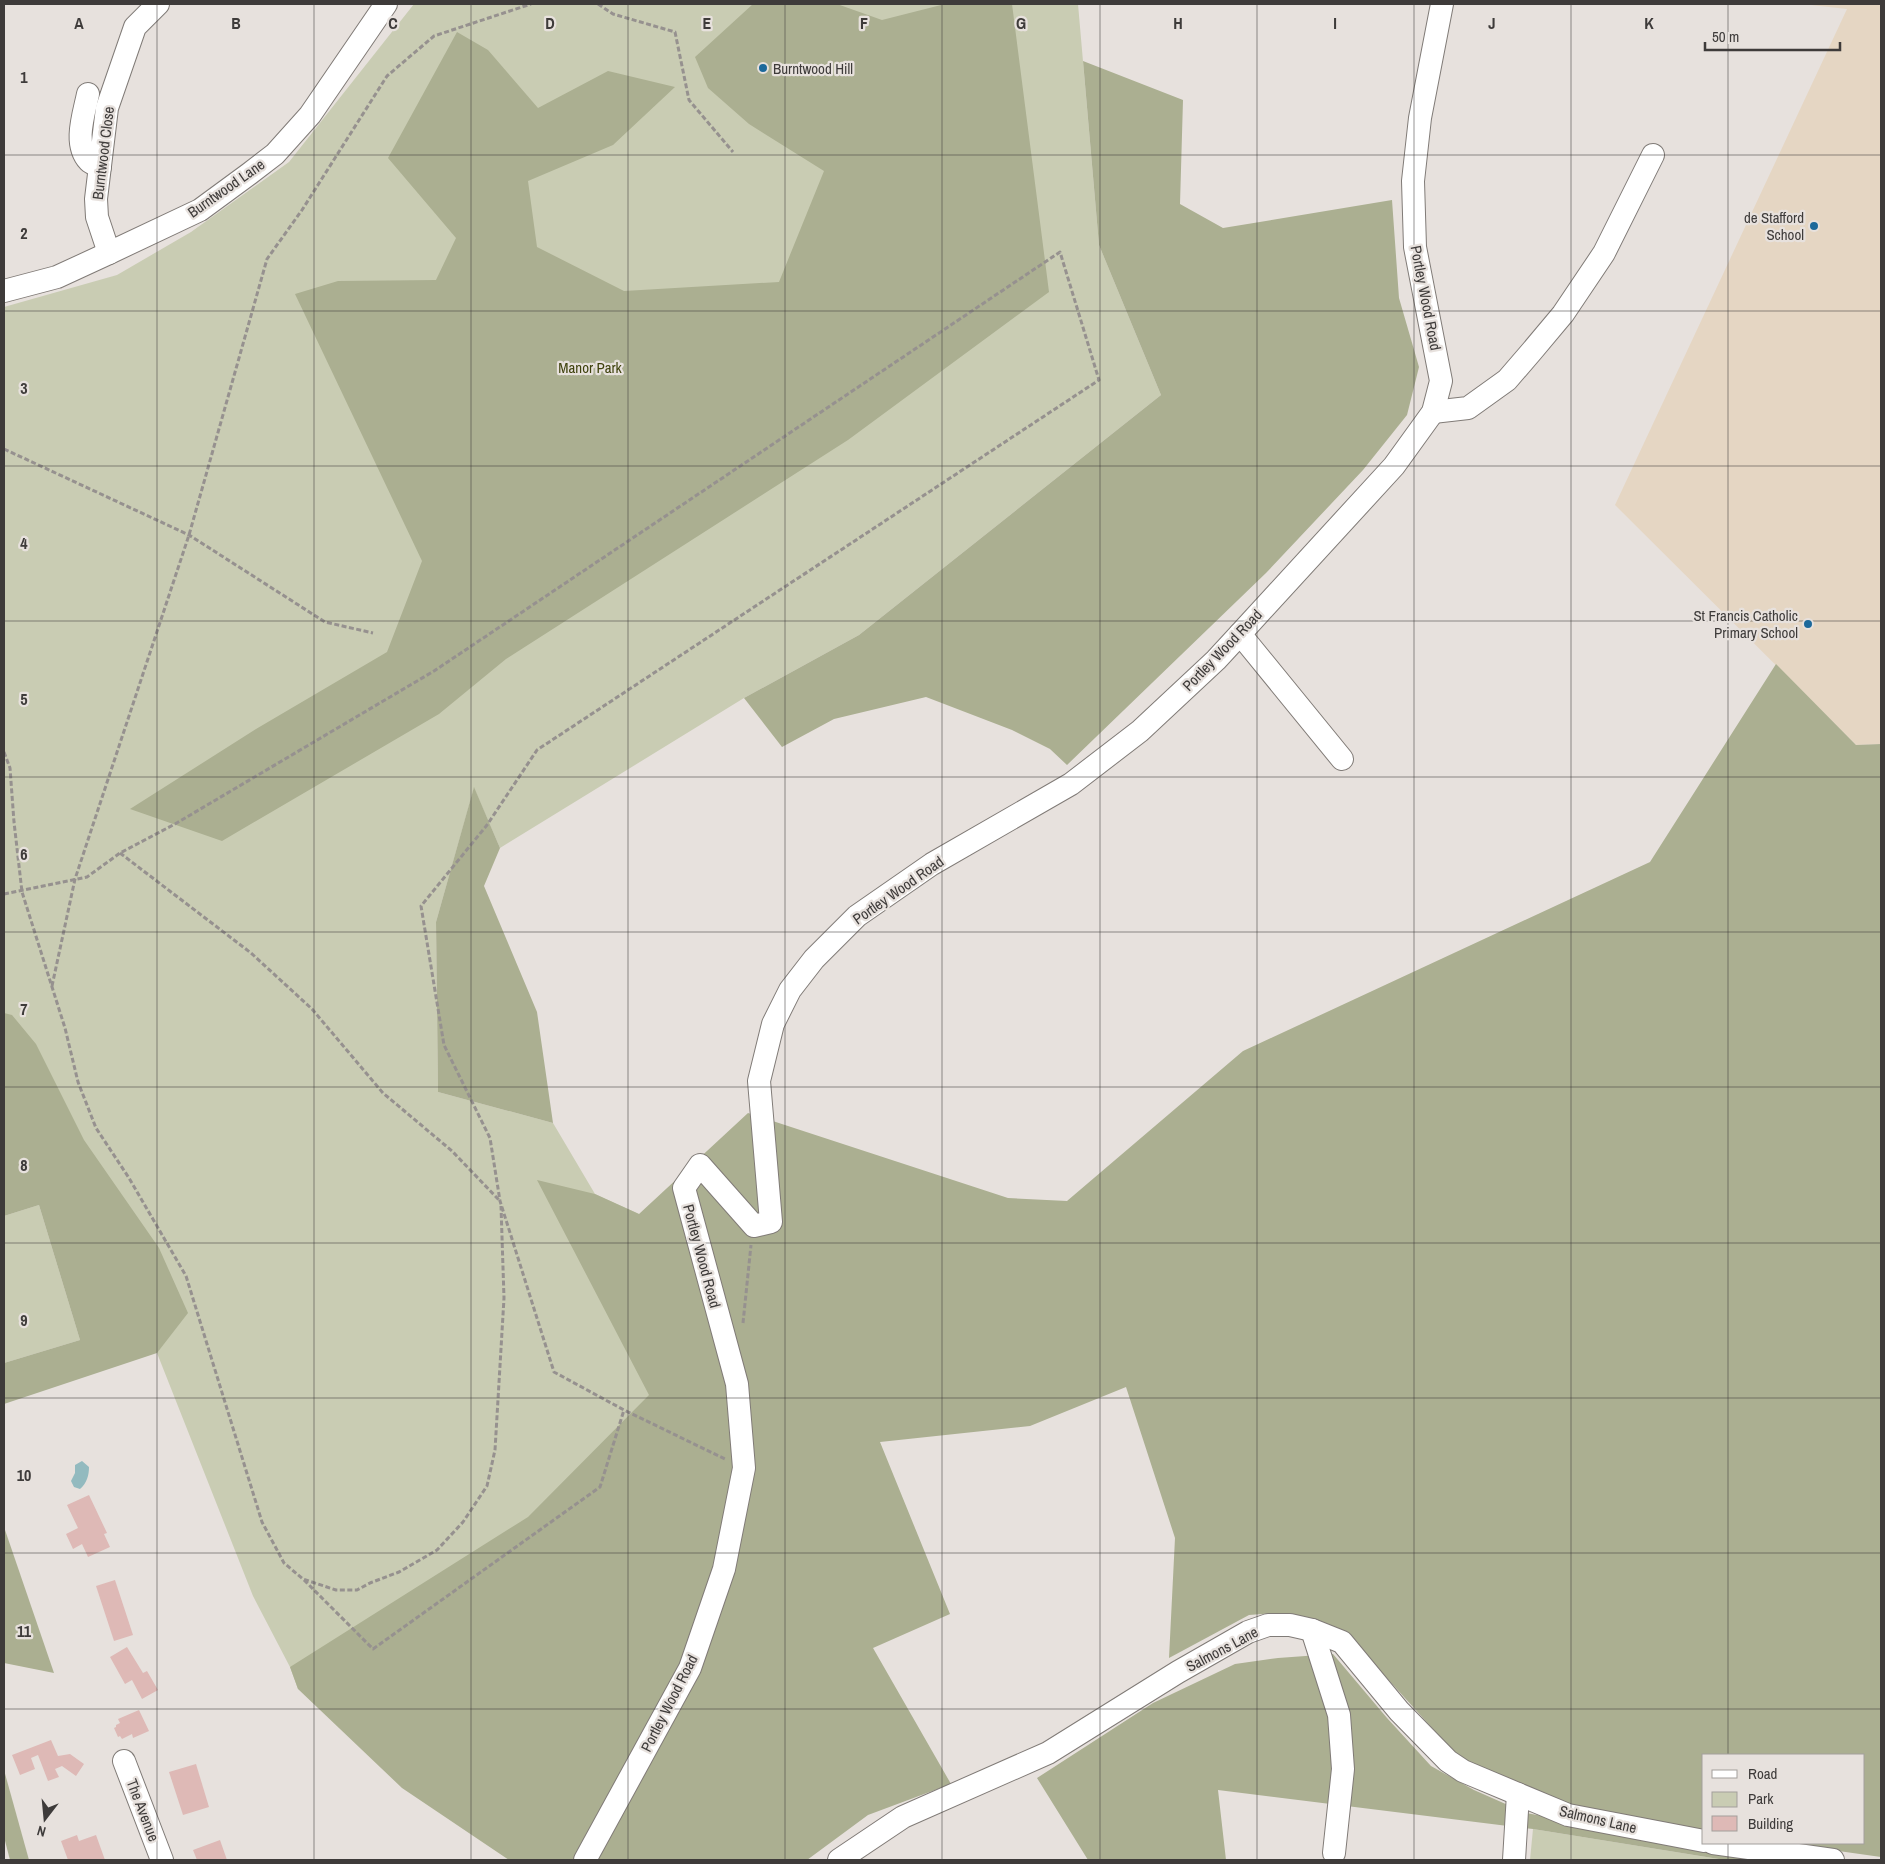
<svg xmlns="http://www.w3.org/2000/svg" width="1885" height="1864" viewBox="0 0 1885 1864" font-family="'Archivo Narrow',sans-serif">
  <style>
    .education { fill: #e5d6c3 }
    .green { fill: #c9ccb3 }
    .forest { fill: #abaf91 }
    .water { fill: #93babf }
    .building { fill: #deb9b6 }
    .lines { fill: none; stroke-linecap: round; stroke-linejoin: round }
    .minor-casing { stroke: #807b77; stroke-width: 24 }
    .path { stroke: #96918f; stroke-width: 3; stroke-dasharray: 5 2.5; stroke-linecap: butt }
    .minor { stroke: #fff; stroke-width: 22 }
    .grid { fill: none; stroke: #3e3b3a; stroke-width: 1; stroke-opacity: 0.55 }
    .poi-dot { fill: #1c699b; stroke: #e7e1dd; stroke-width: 2 }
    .labels { text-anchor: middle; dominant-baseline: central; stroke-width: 4.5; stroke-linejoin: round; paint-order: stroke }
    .poi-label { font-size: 15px; fill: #3e3b3a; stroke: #e7e1dd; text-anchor: end }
    .street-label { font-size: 15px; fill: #3e3b3a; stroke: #e7e1dd }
    .park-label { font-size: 15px; fill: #3e410c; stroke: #e7e1dd }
    .grid-label { font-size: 16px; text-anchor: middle; font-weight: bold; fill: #3e3b3a; stroke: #e7e1dd; stroke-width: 4.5; stroke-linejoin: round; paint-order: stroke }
  </style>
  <rect width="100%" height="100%" fill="#e7e1dd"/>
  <path class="education" d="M1802,4h79v740l-25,1 -241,-240 232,-496z"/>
  <g class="green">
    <path d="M414,4h664l21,241 62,150 -302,240 -115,63 -244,150 -26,-60 -38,134 2,170 115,31 42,71 88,40 44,151 -334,277 -95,27 -8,-22 -37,-71 -96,-243 -114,-168 -39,-8v-870l113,-32 74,-43 98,-70z"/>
    <path d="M39,1205l41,135 -76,23v-147z"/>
    <path d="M1533,1829l192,31h-195z"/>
  </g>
  <g class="forest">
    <path d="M753,4h84l45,16 63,-16h67l37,288 -201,148 -342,219 -67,55 -217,127 -92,-32 126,-80 131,-77 35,-91 -127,-267 43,-13 98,-1 20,-42 -68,-80 69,-126 31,18 50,58 70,-37 67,16 -62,58 -85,36 9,66 87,44 155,-9 45,-111 -75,-47 -41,-36 -13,-31z"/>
    <path d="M1083,61l100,39 -3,104 43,24 169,-28 7,98 20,69 -12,48 -44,55 -97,103 -199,192 -17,-16 -38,-19 -86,-33 -92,22 -52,28 -38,-49 115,-63 302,-240 -62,-150z"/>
    <path d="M1776,664l80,81 25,-1v1113l-99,-14h82v-88h-160v76l-138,-26 -106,-46 -84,-93 -62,-46 -37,-7 -28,2 -80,43 6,-120 -49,-151 -96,39 -150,16 70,172 -77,34 78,136 -83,31 -61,45h-298l-107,-72 -104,-99 -8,-22 238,-150 121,-122 -112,-215 58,14 44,20 109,-101 260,85 59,3 176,-150 407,-189z"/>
    <path d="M474,787l26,61 -16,38 53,126 16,111 -115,-31 -2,-170z"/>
    <path d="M4,1013l8,2 24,29 48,96 75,108 29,65 -31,40 -153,51v-41l76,-23 -41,-135 -35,11z"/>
    <path d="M4,1527l50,146 -50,-10z"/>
    <path d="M1333,1654l54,64 44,48 43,24 52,23 260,47h-61l-192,-31 -315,-39 8,70h-138l-51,-82 116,-75 82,-39 43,-6z"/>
    <path d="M4,1770l25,90h-19l-6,-23z"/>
  </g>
  <path class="water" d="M82,1461l7,6c0,8 -2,16 -9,22l-6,-2 -3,-6 4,-8v-8z"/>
  <g class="building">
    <path d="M89,1495l18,38 -3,1 6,13 -22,10 -6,-13 -9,5 -7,-15 12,-6 -11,-23z"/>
    <path d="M115,1580l18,55 -19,6 -18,-55z"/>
    <path d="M127,1647l16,26 4,-2 11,19 -16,9 -10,-19 -7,4 -15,-27z"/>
    <path d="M139,1710l10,21 -16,7 -1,-4 -10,5 -2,-3 -2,1 -4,-9 2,-1v-2l4,-2 -2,-4z"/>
    <path d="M51,1740l7,16 12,-2 14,10 -8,12 -14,-10 -7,3 4,8 -11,4 -10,-26 -7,3 4,11 -15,6 -8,-20z"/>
    <path d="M196,1764l13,43 -26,8 -14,-43z"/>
    <path d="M77,1835l2,6 17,-6 9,25h-37l-7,-19z"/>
    <path d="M220,1840l7,20h-30l-4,-10z"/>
  </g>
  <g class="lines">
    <g class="minor-casing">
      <g id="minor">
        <path d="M88,94c-4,20 -15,50 1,67 3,3 8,4 11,6"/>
        <path d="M109,253l-12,-36 -1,-18 11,-91 28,-81 23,-23"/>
        <path d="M4,291l53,-14 52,-24 91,-43 49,-36 26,-20 35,-39 76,-111"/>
        <path d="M1433,412l35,-4 39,-28 25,-29 31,-37 41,-61 49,-98"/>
        <path d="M1240,634l102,125"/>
        <path d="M1312,1630l27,85 4,54 -9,84"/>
        <path d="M124,1761l38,99"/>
        <path d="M1713,1843l120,17"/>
        <path d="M585,1860l105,-192 34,-99 20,-101 -7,-84 -53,-196 16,-23 54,61 17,-4 -12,-141 14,-57 17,-34 24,-31 43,-43 75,-52 139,-80 69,-53 76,-71 24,-26 154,-168 39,-54 8,-31 -26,-134 -2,-66 7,-63 22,-114"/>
        <path d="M839,1860l64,-43 145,-64 130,-81 70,-40 20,-7h22l22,5 30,12 57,69 49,50 15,10 105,44 136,26"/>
        <path d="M1514,1860l4,-66"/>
      </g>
    </g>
    <g class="path">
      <path d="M598,4l15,10 62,18 14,68 44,52"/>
      <path d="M4,449l185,86 136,87 48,11"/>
      <path d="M4,752l6,16 4,54 8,70 43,136 13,54 18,46 33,50 57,98 76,246 22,41 19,16 33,11h21l13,-7 29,-11 38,-22 26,-28 24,-36 8,-36 9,-152 -3,-92"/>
      <path d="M120,853l131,100 61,56 71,84 69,58 47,49"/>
      <path d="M4,894l83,-17 33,-24 55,-29 259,-153 626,-419 39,128 -562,370 -50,75 -66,81 23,139 46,93 10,63 54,171 70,38 101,49"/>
      <path d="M52,986l23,-107 114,-344 78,-276 35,-49 85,-134 47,-40 97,-32"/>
      <path d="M743,1323l8,-78"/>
      <path d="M304,1580l69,69 227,-162 24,-77"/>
    </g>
    <use href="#minor" class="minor"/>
  </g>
  <path class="grid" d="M157,4v1856M314,4v1856M471,4v1856M628,4v1856M785,4v1856M942,4v1856M1100,4v1856M1257,4v1856M1414,4v1856M1571,4v1856M1728,4v1751M4,155h1877M4,311h1877M4,466h1877M4,621h1877M4,777h1877M4,932h1877M4,1087h1877M4,1243h1877M4,1398h1877M4,1553h1877M4,1709h1877M1728,1843v17"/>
  <g class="poi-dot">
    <circle cx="763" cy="68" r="5"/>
    <circle cx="1814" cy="226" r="5"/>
    <circle cx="1808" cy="624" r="5"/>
  </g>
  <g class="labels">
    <g class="poi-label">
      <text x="773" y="68" text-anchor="start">Burntwood Hill</text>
      <text x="1804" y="217">de Stafford<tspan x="1804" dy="17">School</tspan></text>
      <text x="1798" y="615">St Francis Catholic<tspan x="1798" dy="17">Primary School</tspan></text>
    </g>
    <g class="street-label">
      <text transform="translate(103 153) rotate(-83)">Burntwood Close</text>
      <text transform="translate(226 188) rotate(-35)">Burntwood Lane</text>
      <text transform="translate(1426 298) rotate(79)">Portley Wood Road</text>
      <text transform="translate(1222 650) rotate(-46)">Portley Wood Road</text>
      <text transform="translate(898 890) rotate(-35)">Portley Wood Road</text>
      <text transform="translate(702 1256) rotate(75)">Portley Wood Road</text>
      <text transform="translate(1222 1649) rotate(-28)">Salmons Lane</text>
      <text transform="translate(669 1703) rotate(-63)">Portley Wood Road</text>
      <text transform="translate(143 1810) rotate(69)">The Avenue</text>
      <text transform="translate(1598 1819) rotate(13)">Salmons Lane</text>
    </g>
    <g class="park-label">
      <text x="590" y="367">Manor Park</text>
    </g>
  </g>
  <g class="grid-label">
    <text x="79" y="29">A</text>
    <text x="236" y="29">B</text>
    <text x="393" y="29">C</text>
    <text x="550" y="29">D</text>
    <text x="707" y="29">E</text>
    <text x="864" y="29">F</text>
    <text x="1021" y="29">G</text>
    <text x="1178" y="29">H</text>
    <text x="1335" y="29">I</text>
    <text x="1492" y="29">J</text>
    <text x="1649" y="29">K</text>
    <text x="24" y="83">1</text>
    <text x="24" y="239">2</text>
    <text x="24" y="394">3</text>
    <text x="24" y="549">4</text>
    <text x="24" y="705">5</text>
    <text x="24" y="860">6</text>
    <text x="24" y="1015">7</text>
    <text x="24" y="1171">8</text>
    <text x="24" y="1326">9</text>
    <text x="24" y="1481">10</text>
    <text x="24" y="1637">11</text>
  </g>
  <rect width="1885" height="1864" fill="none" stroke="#3e3b3a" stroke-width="10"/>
  <rect x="1702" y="1754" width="162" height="90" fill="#e7e1dd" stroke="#a39f9c"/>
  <rect x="1712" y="1770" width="25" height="8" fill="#ffffff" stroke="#a39f9c"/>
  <text x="1748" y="1779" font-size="15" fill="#3e3b3a">Road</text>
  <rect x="1712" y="1792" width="25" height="15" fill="#c9ccb3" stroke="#a39f9c"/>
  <text x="1748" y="1804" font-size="15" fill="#3e3b3a">Park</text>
  <rect x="1712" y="1816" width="25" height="15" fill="#deb9b6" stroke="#a39f9c"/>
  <text x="1748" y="1829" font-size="15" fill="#3e3b3a">Building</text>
  <g transform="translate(45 1819) rotate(196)" stroke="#e7e1dd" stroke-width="4" paint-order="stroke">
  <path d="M0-4L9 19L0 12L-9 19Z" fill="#3e3b3a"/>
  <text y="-8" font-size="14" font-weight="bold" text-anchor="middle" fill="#3e3b3a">N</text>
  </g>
  <path d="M1705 42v8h135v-8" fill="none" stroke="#3e3b3a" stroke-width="2.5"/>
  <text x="1712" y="42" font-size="15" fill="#3e3b3a" stroke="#e7e1dd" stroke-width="4" paint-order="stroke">50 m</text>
</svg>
